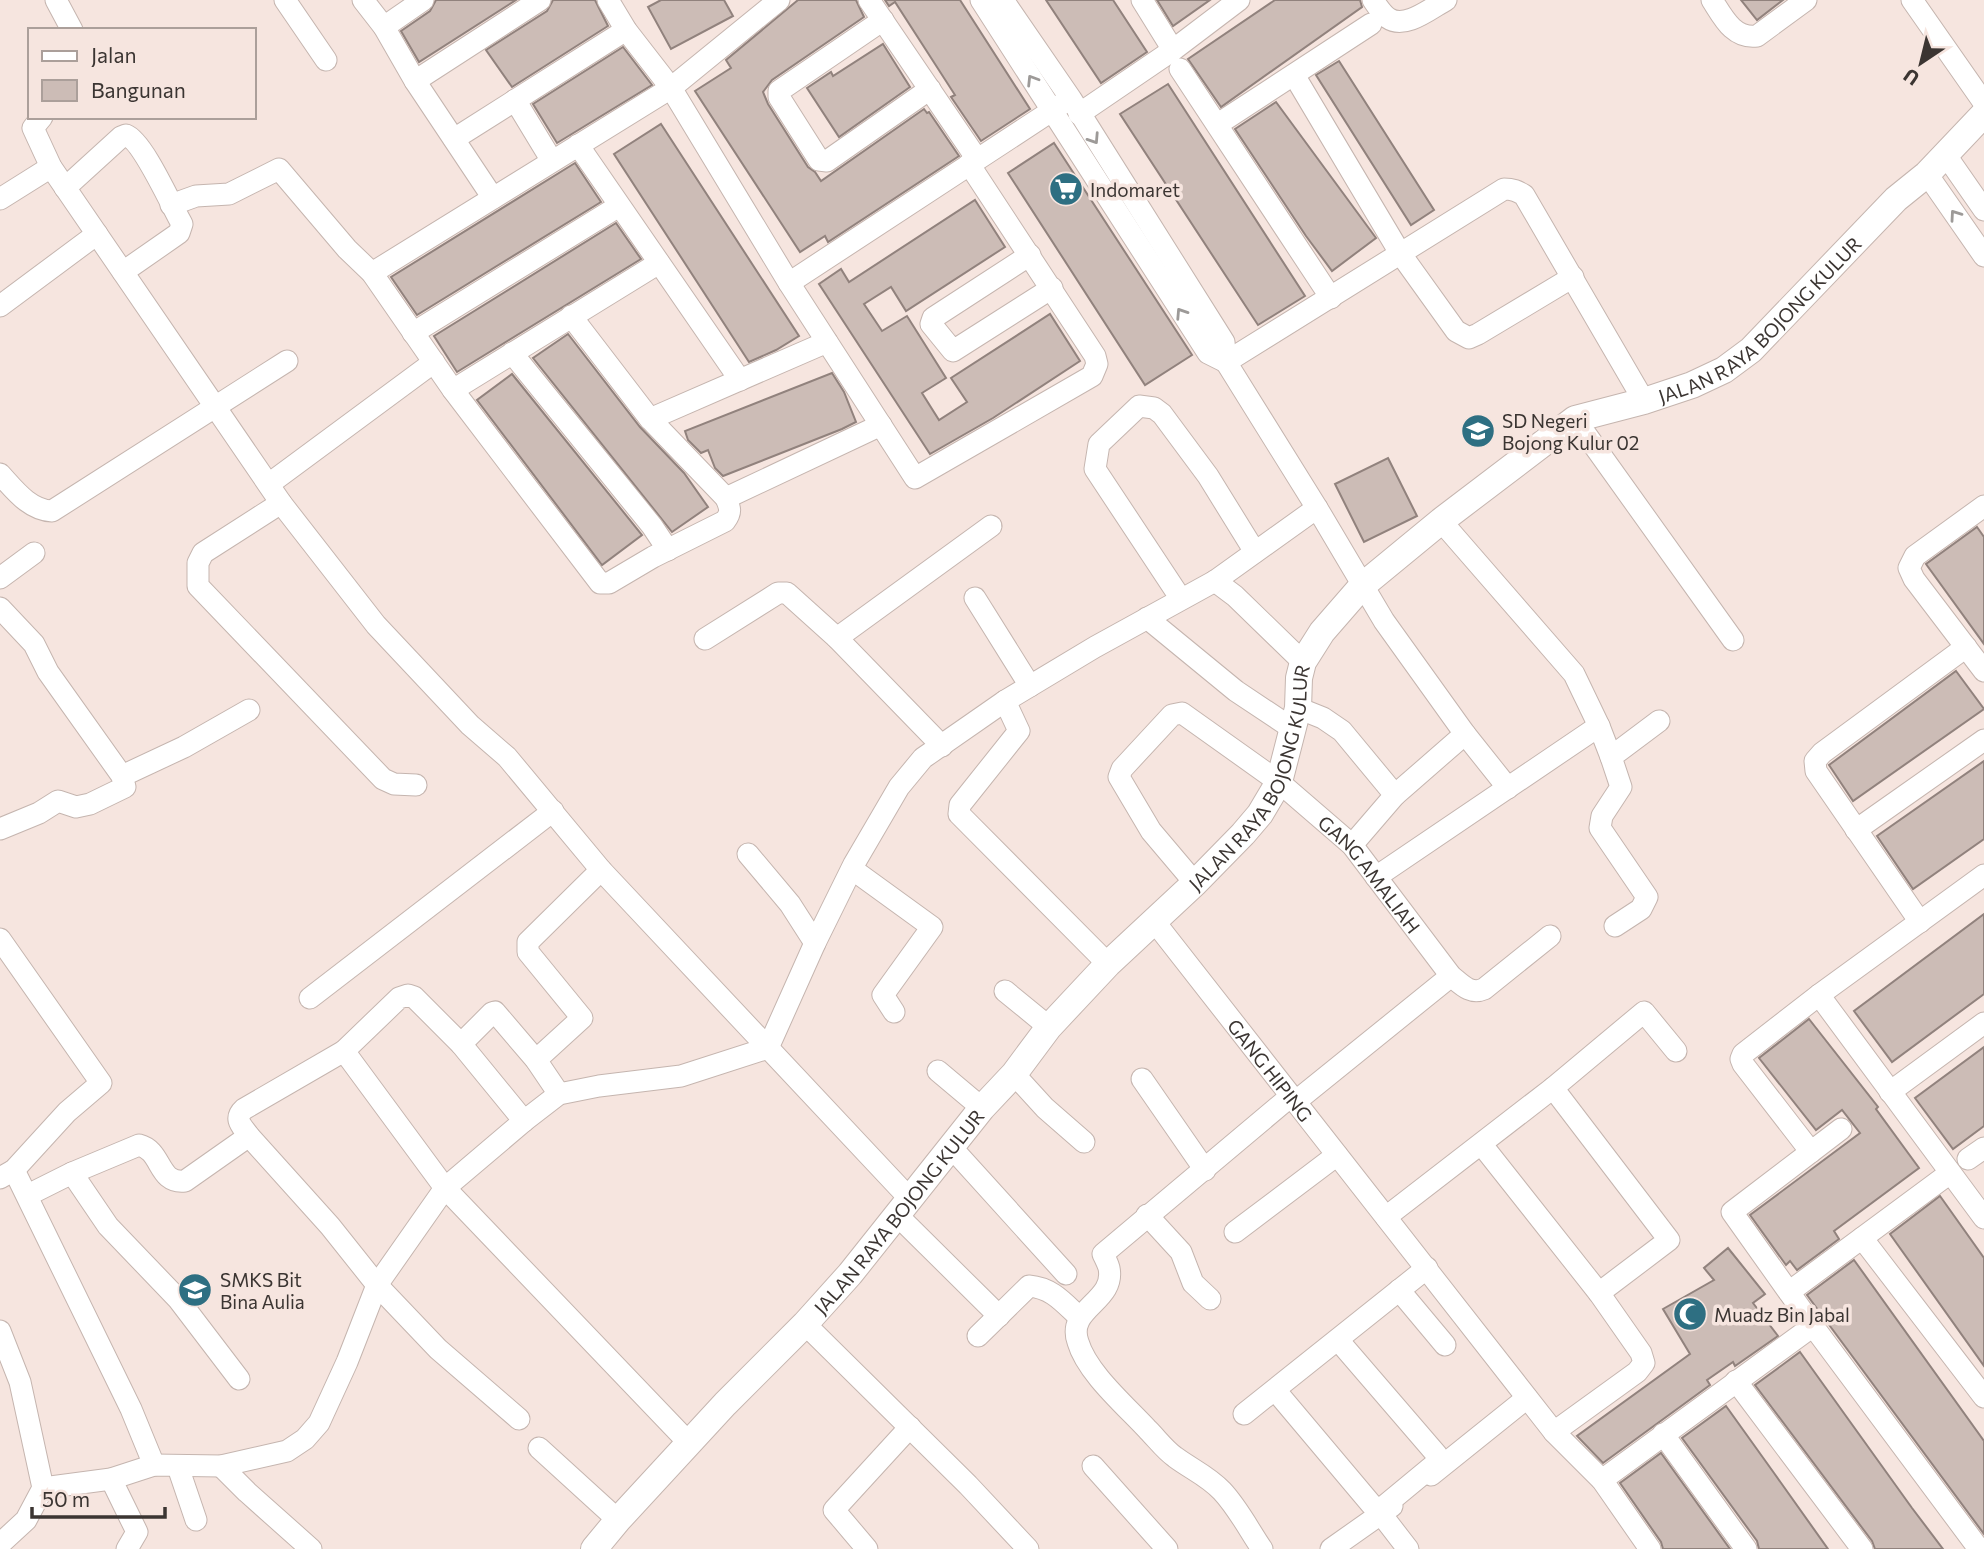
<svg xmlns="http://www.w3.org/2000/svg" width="1984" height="1549" viewBox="0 0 1984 1549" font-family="Commissioner,sans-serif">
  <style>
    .building { fill: #ccbcb6; stroke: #91827d; stroke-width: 2 }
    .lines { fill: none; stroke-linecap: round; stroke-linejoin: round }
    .minor-casing { stroke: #c5b5af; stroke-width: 23 }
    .major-casing { stroke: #c5b5af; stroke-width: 28 }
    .minor { stroke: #fff; stroke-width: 21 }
    .major { stroke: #fff; stroke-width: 26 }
    .oneway { stroke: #9d9a98 }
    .labels { text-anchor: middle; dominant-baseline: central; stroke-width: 7; stroke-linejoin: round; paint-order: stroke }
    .poi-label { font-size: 19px; fill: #3b3532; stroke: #f6e5df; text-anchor: start }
    .street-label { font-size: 19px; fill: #3b3532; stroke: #f6e5df }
  </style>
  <rect width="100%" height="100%" fill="#f6e5df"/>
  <g class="building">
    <path d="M436,0h80l-97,62 -18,-31 29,-20z"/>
    <path d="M553,0h42l13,26 -96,61 -26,-37 61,-39z"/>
    <path d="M661,0h63l9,16 -62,33 -23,-42z"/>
    <path d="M798,0h58l8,17 -92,63 -9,12 5,12 40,63 7,5 6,9 103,-72 3,4 2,-1 30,44 -131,86 -3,-6 -25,16 -105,-161 36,-23 -5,-8z"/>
    <path d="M885,0h75l70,109 -49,32 -30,-44 4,-2 -60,-93 -6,4z"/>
    <path d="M1046,0h67l34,52 -46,31z"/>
    <path d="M1157,0h53l-37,26z"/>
    <path d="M1275,0h85l2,7 -141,100 -33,-48z"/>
    <path d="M1741,0h42l-26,20z"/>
    <path d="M883,44l27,43 -71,50 -32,-49 24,-16 2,4z"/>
    <path d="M623,47l29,38 -95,58 -24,-39z"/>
    <path d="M1339,61l95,149 -23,15 -95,-150z"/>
    <path d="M1168,84l137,212 -47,29 -138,-211z"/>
    <path d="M1276,102l100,136 -44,33 -26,-35 -71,-107z"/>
    <path d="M661,124l138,212 -23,14 -27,12 -135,-208z"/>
    <path d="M1054,143l138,212 -47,30 -137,-212z"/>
    <path d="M575,163l26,39 -184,113 -26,-38z"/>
    <path d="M975,200l30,47 -99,64 -15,-24 -27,17 18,27 25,-15 39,62 -24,15 17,27 28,-18 -16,-24 99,-64 30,47 -87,57 -63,36 -111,-170 22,-15 8,13z"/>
    <path d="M616,223l25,36 -184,113 -23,-36z"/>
    <path d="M568,334l72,93 44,46 24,34 -36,25 -139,-174z"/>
    <path d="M832,373l12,19 12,30 -14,7 -119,47 -8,-8 -7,-18 -7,3 -13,-13 -3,-9z"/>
    <path d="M512,374l130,161 -40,30 -125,-165z"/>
    <path d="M1388,458l29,58 -53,26 -29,-58z"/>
    <path d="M1977,527l7,10v107l-58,-80z"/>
    <path d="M1956,671l28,38 -131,92 -24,-36z"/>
    <path d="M1984,761v78l-71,50 -36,-53z"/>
    <path d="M1984,914v80l-92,68 -38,-51z"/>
    <path d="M1809,1019l69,88 -2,2 43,59 -85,63 5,8 -42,31 -7,-9 -4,4 -36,-50 110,-82 -18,-23 -26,20 -57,-72z"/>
    <path d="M1984,1047v79l-31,23 -38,-51z"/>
    <path d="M1940,1196l44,62v108l-94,-132z"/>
    <path d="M1728,1248l37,46 -12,9 25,33 -43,30 -2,-4 -26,18 3,5 -107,78 -26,-27 113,-82 -27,-45 51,-29 -10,-12z"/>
    <path d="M1854,1260l130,181v93l-177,-239z"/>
    <path d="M1800,1352l112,156 31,41h-68l-3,-8 -117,-156z"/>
    <path d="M1726,1406l48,67 54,76h-69l-2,-8 -75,-103z"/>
    <path d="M1661,1453l69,96h-67l-2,-7 -41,-59z"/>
  </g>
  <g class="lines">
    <g class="minor-casing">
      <g id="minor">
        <path d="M56,0l16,30"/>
        <path d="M285,0l41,60"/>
        <path d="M363,0l21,27 31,54 78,117"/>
        <path d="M608,0l18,30 45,58 118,195 126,195 177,-102 5,-12 -2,-8 -126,-192"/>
        <path d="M869,0l108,159"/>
        <path d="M981,0l227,353 18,9"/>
        <path d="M1003,0l68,99 153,243 2,20 91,146 67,113 81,113 43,54"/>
        <path d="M1142,0l31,50"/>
        <path d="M1373,0c4,6 9,14 15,18 17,12 43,-10 58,-18"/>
        <path d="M1712,0c11,17 21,39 45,36l49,-36"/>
        <path d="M1912,0l72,103"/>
        <path d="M883,20l-104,71v6l40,63 8,1 103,-72"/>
        <path d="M384,27l39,-27"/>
        <path d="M1180,69l151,229"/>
        <path d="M1294,75l106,178 56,78 13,7 9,-4 95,-57"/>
        <path d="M415,81l125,-81"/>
        <path d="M515,100l37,61"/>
        <path d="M1079,114l94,-64 66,-50"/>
        <path d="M42,117l-9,11 18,39 230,336 95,122 94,100 37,32 94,113 309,329"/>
        <path d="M1218,124l153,-100"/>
        <path d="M454,139l172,-109"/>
        <path d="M578,145l162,235"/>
        <path d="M1945,154l39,56"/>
        <path d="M1927,174l57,82"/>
        <path d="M65,188l56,-51 5,-2c17,6 45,70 56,89l-3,9 -56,39"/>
        <path d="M0,199l51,-32"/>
        <path d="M171,205l25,-9 33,-2 50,-25 68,80 25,24 81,117 147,193h9l44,-26 72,-36c7,-9 5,-13 1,-23"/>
        <path d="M1030,255l-97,63 -2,6 22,27 99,-63"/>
        <path d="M372,273l299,-185 108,-88"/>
        <path d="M789,283l273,-179"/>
        <path d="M0,306l97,-72"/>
        <path d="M571,316l79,103 76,79 155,-73"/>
        <path d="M413,333l206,-127"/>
        <path d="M512,353l140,173 16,24"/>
        <path d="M1226,362l278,-173c9,0 13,2 20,6l120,206"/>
        <path d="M453,390l206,-127"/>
        <path d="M650,419l177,-77"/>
        <path d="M1575,419l158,221"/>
        <path d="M0,474c14,15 29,36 52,37l235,-150"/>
        <path d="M269,484l165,-122"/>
        <path d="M281,503l-78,50 -5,10v23l185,193 11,5 22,1"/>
        <path d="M1984,506l-69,50 -6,12 5,11 70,92"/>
        <path d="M1441,521l133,153 25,52 12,31"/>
        <path d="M0,578l34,-25"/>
        <path d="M1215,581l20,15 68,66"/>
        <path d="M975,598l55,88"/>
        <path d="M1181,599l-86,-130 4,-25 40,-38 15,2 8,6 46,62 47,76"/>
        <path d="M0,608l34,36 14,28 74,104 3,11 -35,17 -14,3 -18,-6 -19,12 -39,16"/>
        <path d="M1147,618l89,73 57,38"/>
        <path d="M837,638l154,-112"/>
        <path d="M705,639l73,-46h9l50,45 105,108"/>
        <path d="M1005,701l14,30 -59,74 -1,9 149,150"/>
        <path d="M1298,708l25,10 19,13 53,64 -43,50"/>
        <path d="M122,776l62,-29 65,-37"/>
        <path d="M1395,795l70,-61"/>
        <path d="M1856,830l128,-90"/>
        <path d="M748,854l42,50 25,39"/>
        <path d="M852,869l80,58 -49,68 11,17"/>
        <path d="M1376,877l223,-151"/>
        <path id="s1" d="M1195,883l-44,-52 -32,-54 3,-8 50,-54 10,-2 97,69 73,63 99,131c10,8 19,19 33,13l66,-53"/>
        <path id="s2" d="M1154,921l400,511 48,48 48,69"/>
        <path d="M1920,922l-104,-151 -1,-10 7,-8 144,-106"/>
        <path d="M1615,926l26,-17 6,-12 -47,-69 2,-12 19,-29 -10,-30 48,-36"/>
        <path d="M0,939l101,144 -34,29 -53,58 -14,8"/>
        <path d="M1005,991l44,36"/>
        <path d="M1819,995l165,223"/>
        <path d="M310,998l243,-187"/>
        <path d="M461,1044l31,-31 3,-1 41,48 23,34"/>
        <path d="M344,1051l101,137 244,255"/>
        <path d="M536,1060l46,-42 -54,-66v-10l73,-72"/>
        <path d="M938,1071l44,37"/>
        <path d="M1014,1074l31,34 39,34"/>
        <path d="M1142,1079l63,91"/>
        <path d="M1553,1088l116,152 -70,53"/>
        <path d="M1890,1092l94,-69"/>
        <path d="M1295,1102l156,-126"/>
        <path d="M1841,1129l-109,83 81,114 166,223"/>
        <path d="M1482,1145l117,148 42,60 3,10 -7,9 -83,60"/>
        <path d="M951,1147l115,127"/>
        <path d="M1811,1152l-68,-88 -2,-5 2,-5 76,-59 165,-120"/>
        <path d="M1968,1159l16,-11"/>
        <path d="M14,1170l117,239 23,56"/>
        <path d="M72,1173l67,-28c24,6 18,39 46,36l64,-45"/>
        <path d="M28,1195l44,-22 36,53 70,73 61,80"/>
        <path d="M897,1215l102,101"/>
        <path d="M1147,1215l34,37 12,31 17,16"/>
        <path d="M1386,1217l167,-129 91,-76 32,39"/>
        <path d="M1235,1232l102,-77"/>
        <path d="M1862,1238l122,159"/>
        <path d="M1399,1290l46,55"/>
        <path d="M1789,1292l161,-119"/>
        <path d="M805,1324l163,161 60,64"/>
        <path d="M0,1331l20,51 23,106 -17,32 -26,24"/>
        <path d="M978,1336l51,-50c23,2 34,16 50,31"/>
        <path d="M1736,1381l126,168"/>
        <path d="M1275,1390l96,114 4,4 8,-1 52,-43 2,-9 -99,-115"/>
        <path d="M1244,1414l183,-146"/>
        <path d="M519,1419l-81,-70 -61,-64 -47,-59 -81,-90c-7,-10 -16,-17 -5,-27l100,-58 55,-53 9,-3 6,2 47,47 63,77"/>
        <path d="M1663,1434l83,115"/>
        <path d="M539,1448l79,72"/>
        <path d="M221,1466l26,26 64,57"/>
        <path d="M1093,1466l74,83"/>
        <path d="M178,1467l18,53"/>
        <path d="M1431,1475l96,-77"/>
        <path d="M111,1479l26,53 -10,17"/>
        <path d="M1602,1480l211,-154"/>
        <path d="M43,1488l68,-9 43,-14 67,1 66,-15 18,-12 14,-16 28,-61 30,-77 68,-97 79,-67 35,-27 40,-8 82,-10 87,-28 47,-105 39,-79 45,-77 24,-29 82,-57 90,-54 120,-66 102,-73"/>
        <path d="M1381,1514l27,35"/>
        <path d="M867,1549l-33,-39 76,-83"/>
        <path d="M1262,1549c-13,-19 -24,-41 -40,-58 -14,-15 -31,-22 -47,-34 -10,-7 -18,-18 -27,-27 -22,-24 -61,-57 -70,-88 -12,-34 38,-40 31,-74 -1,-4 -4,-10 -6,-14l188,-158"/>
        <path d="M1331,1549l61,-43"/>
      </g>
    </g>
    <g class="major-casing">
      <g id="major">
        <path id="s3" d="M594,1549l24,-29 107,-116 80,-80 45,-50 132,-166 32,-34 35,-47 59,-63 87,-81 48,-49 17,-20 19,-32 19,-74 1,-30 4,-16 19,-30 40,-46 79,-65 134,-102 69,-18 48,-16 32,-15 27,-20 145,-151 31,-25 57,-60"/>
      </g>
    </g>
    <use href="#minor" class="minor"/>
    <use href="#major" class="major"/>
  </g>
  <defs><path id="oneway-chevron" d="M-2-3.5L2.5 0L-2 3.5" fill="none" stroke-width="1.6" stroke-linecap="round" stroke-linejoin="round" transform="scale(1.75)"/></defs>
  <g class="oneway">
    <use href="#oneway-chevron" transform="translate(1032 80) rotate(-122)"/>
    <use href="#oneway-chevron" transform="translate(1094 139) rotate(57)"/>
    <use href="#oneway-chevron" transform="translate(1955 215) rotate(-125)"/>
    <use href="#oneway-chevron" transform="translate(1181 313) rotate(-123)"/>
  </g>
  <defs>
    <g id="supermarket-disc" transform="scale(1.75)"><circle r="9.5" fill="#2e6f82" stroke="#f6e5df"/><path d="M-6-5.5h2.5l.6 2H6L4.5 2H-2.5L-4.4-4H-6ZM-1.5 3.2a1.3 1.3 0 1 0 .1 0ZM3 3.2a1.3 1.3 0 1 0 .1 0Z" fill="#fff"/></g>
    <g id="school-disc" transform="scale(1.75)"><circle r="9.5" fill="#2e6f82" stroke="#f6e5df"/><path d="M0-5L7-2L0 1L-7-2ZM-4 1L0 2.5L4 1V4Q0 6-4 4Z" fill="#fff"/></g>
    <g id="mosque-disc" transform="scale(1.75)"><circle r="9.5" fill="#2e6f82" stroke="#f6e5df"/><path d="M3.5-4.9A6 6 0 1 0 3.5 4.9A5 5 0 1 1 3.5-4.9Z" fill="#fff"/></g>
  </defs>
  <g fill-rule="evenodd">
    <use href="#supermarket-disc" x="1066" y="189"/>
    <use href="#school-disc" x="1478" y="431"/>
    <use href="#school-disc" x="195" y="1290"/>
    <use href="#mosque-disc" x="1690" y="1314"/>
  </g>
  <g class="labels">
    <g class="poi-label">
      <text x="1090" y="189">Indomaret</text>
      <text x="1502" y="420">SD Negeri<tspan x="1502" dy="22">Bojong Kulur 02</tspan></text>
      <text x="220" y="1279">SMKS Bit<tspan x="220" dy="22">Bina Aulia</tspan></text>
      <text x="1714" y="1314">Muadz Bin Jabal</text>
    </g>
    <g class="street-label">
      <text stroke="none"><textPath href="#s3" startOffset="1736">JALAN RAYA BOJONG KULUR</textPath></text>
      <text stroke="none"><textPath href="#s3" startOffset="1022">JALAN RAYA BOJONG KULUR</textPath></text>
      <text stroke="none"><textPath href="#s1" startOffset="472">GANG AMALIAH</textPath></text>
      <text stroke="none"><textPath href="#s2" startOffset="189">GANG HIPING</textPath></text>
      <text stroke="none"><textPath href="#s3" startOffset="455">JALAN RAYA BOJONG KULUR</textPath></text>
    </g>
  </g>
  <rect x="28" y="28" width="228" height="91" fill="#f6e5df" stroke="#ab9f9a" stroke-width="2"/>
  <rect x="42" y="51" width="35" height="10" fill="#ffffff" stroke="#ab9f9a" stroke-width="2"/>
  <text x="91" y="63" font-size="21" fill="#3b3532">Jalan</text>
  <rect x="42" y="80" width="35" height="21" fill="#ccbcb6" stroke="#ab9f9a" stroke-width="2"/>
  <text x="91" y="98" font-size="21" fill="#3b3532">Bangunan</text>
  <g transform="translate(1921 63) rotate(215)" stroke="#f6e5df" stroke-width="5" paint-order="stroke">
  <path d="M0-5L12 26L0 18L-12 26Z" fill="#3b3532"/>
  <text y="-10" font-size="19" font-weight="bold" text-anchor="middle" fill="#3b3532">U</text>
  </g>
  <path d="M32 1507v10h133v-10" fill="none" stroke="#3b3532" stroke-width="3.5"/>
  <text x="42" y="1507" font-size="21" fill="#3b3532" stroke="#f6e5df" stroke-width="5" paint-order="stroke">50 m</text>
</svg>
